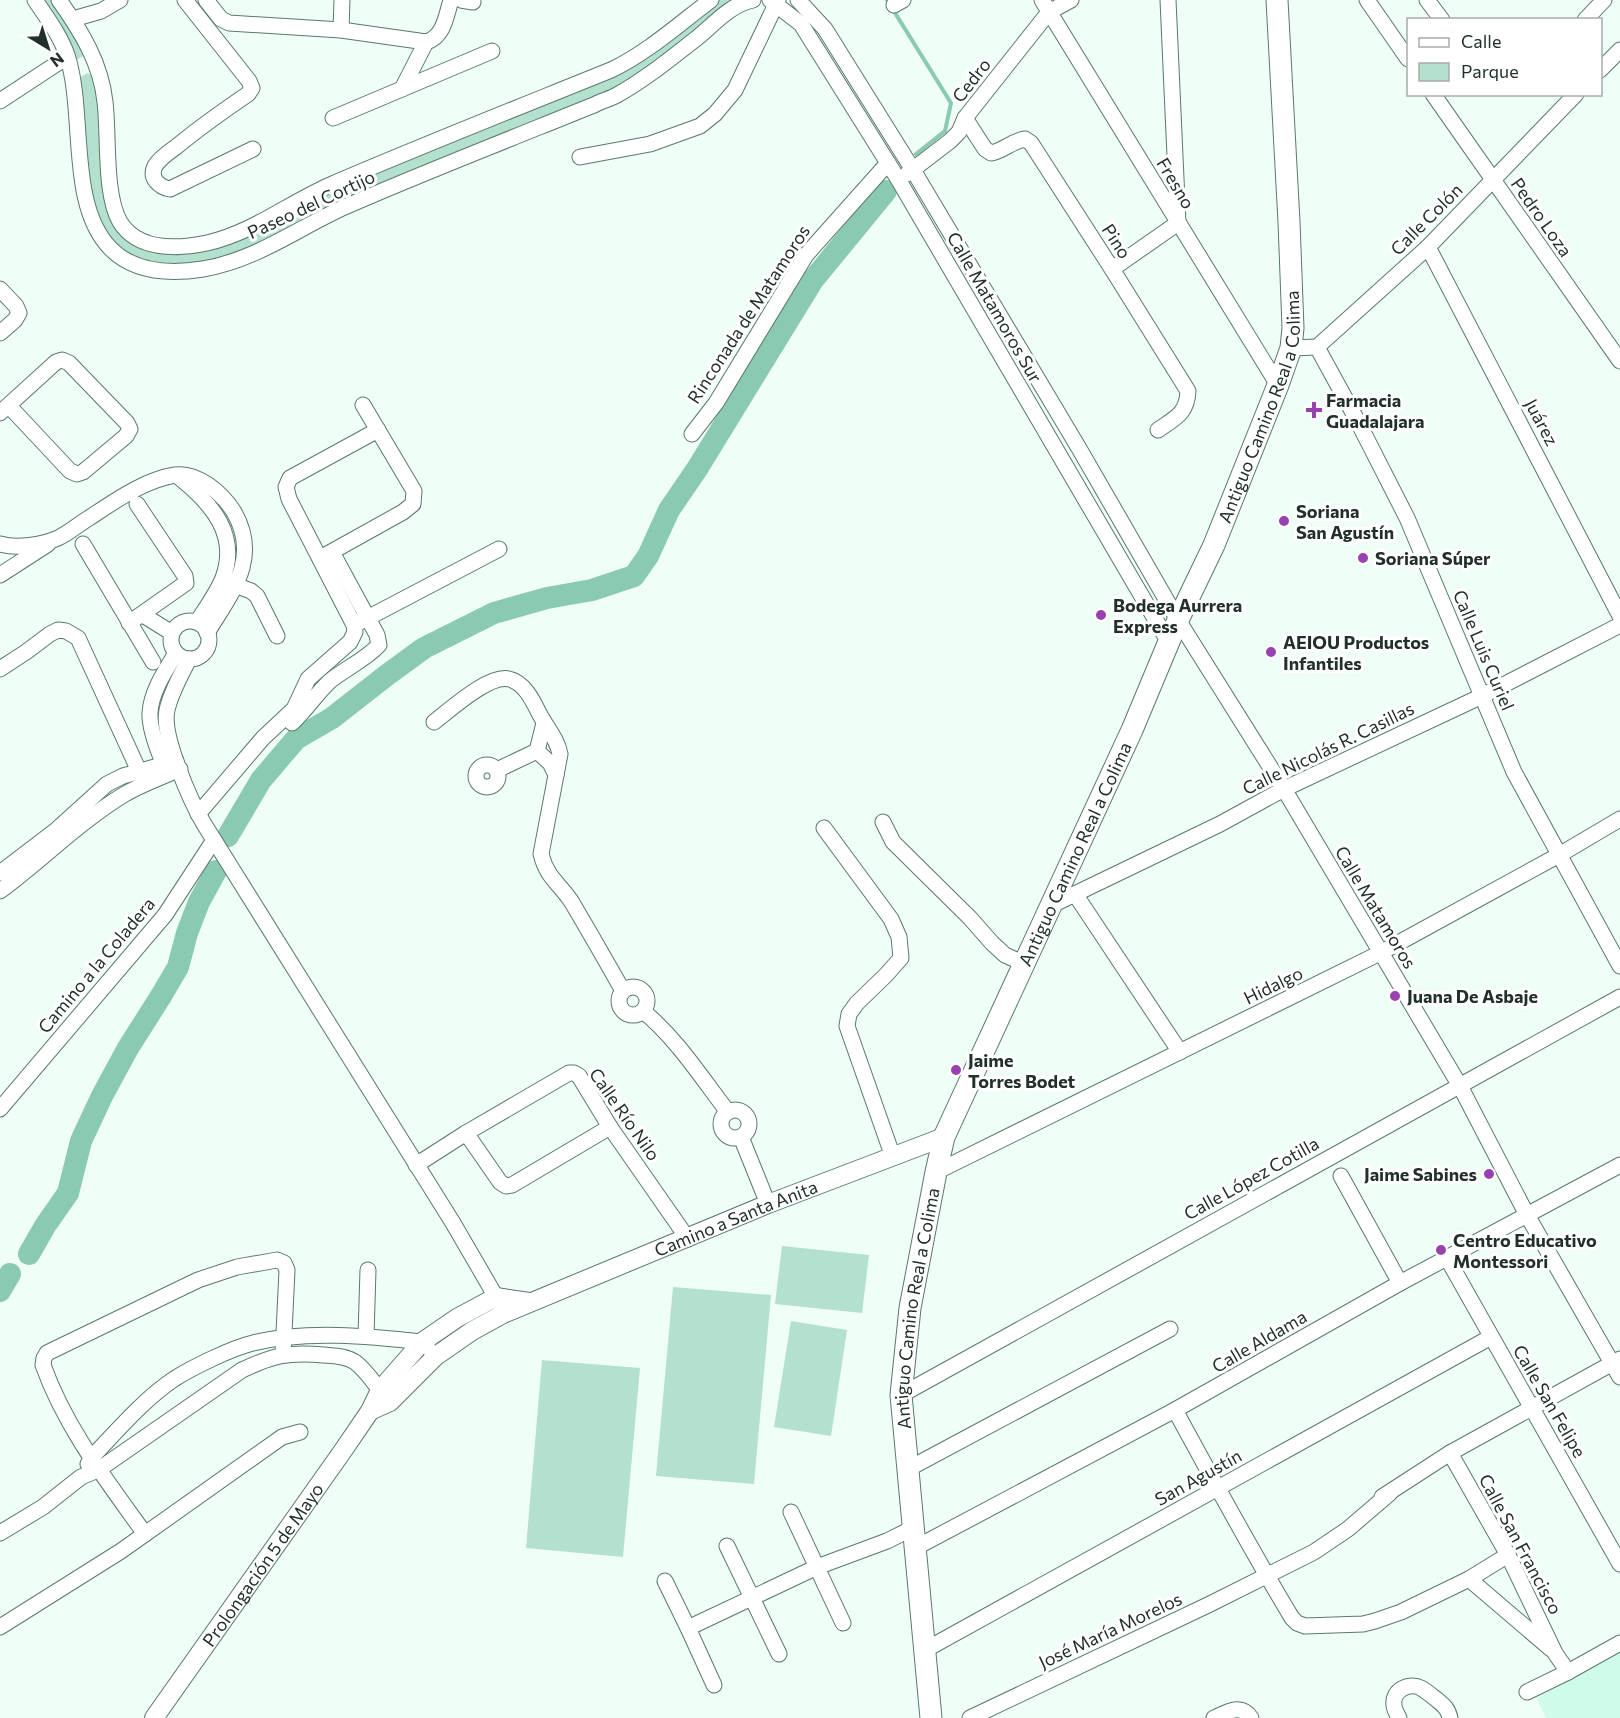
<svg xmlns="http://www.w3.org/2000/svg" width="1620" height="1718" viewBox="0 0 1620 1718" font-family="Commissioner,sans-serif">
  <style>
    .built { fill: #cffce9 }
    .green { fill: #b3e1ce }
    .lines { fill: none; stroke-linecap: round; stroke-linejoin: round }
    .stream { stroke: #89cab1; stroke-width: 4 }
    .river { stroke: #89cab1; stroke-width: 22 }
    .minor-casing { stroke: #59796c; stroke-width: 17 }
    .tertiary-casing { stroke: #59796c; stroke-width: 20 }
    .secondary-casing { stroke: #59796c; stroke-width: 23 }
    .minor { stroke: #fff; stroke-width: 15 }
    .tertiary { stroke: #fff; stroke-width: 18 }
    .secondary { stroke: #fff; stroke-width: 21 }
    .poi-dot { fill: #9742b0; stroke: #fff; stroke-width: 2 }
    .labels { text-anchor: middle; dominant-baseline: central; stroke-width: 6; stroke-linejoin: round; paint-order: stroke }
    .street-label { font-size: 18px; fill: #22302a; stroke: #fff }
    .poi-label { font-size: 18px; font-weight: bold; fill: #22302a; stroke: #fff; text-anchor: start }
  </style>
  <rect width="100%" height="100%" fill="#effef7"/>
  <path class="built" d="M1620,1652v66h-74l-9,-20z"/>
  <g class="green">
    <path d="M40,0h12l35,54 -13,7z"/>
    <path d="M717,0h15l-81,67 -39,25 -268,106 -41,20 -43,25 -59,22 -45,1 -31,-13 -18,-15 -13,-24 -16,-130 4,-8 6,-3 8,8 4,24 3,75 3,26 10,22 65,25 159,-67 269,-106 34,-20z"/>
    <path d="M782,1246l87,9 -7,58 -87,-9z"/>
    <path d="M673,1287l98,8 -17,189 -98,-8z"/>
    <path d="M791,1321l56,9 -16,106 -57,-9z"/>
    <path d="M542,1360l98,8 -17,189 -97,-9z"/>
  </g>
  <g class="lines">
    <g class="stream">
      <path d="M887,0l64,103 -6,28 -29,23"/>
      <path d="M886,191l3,-6"/>
    </g>
    <g class="river">
      <path d="M228,836l33,-56 35,-41 36,-21 55,-43 37,-27 70,-35 53,-15 45,-8 42,-14 14,-20 21,-46 28,-41 116,-189 73,-89"/>
      <path d="M29,1254l16,-28 23,-33 13,-52 21,-45 26,-48 33,-52 17,-29 9,-34 12,-31 17,-31"/>
      <path d="M0,1291l10,-17"/>
    </g>
    <g class="minor-casing">
      <g id="minor">
        <path d="M35,0c12,18 25,35 32,55 19,58 0,150 44,194 24,24 61,25 92,20 54,-9 96,-42 144,-63 64,-28 128,-53 192,-79 18,-7 37,-15 55,-22 7,-4 16,-6 23,-10 29,-16 54,-37 80,-57 17,-14 34,-34 56,-38"/>
        <path d="M59,0c22,31 42,63 46,102 4,32 -1,93 15,120 18,29 58,27 87,21 45,-10 82,-40 123,-58 93,-40 187,-77 281,-115 36,-17 68,-46 100,-70"/>
        <path d="M185,0l64,81 3,7 -4,6c-25,17 -49,34 -72,53 -7,5 -16,11 -21,19 -6,12 4,21 15,23l83,-40"/>
        <path d="M206,0l15,19 8,4 112,7 85,12c18,-5 20,-26 25,-42"/>
        <path d="M461,0l12,2"/>
        <path d="M770,0l31,24 97,155 270,462"/>
        <path d="M798,0l27,29 88,141 167,280 98,170 106,169 176,297 67,129 93,162"/>
        <path d="M1042,0l236,385"/>
        <path d="M1367,0l41,59"/>
        <path d="M1427,0l15,20"/>
        <path d="M894,5l9,-5"/>
        <path d="M73,19l28,-8 19,-11"/>
        <path d="M1585,20l19,-20"/>
        <path d="M341,30l1,-30"/>
        <path d="M1600,70l20,-20"/>
        <path d="M402,89l24,-47"/>
        <path d="M1433,94l187,267"/>
        <path d="M0,101l67,-44"/>
        <path d="M333,118l159,-67"/>
        <path d="M965,118l20,31 6,4c12,-2 21,-12 34,-14l6,4 81,126 76,122c-1,23 -13,27 -30,39"/>
        <path d="M580,157l70,-13 50,-18 15,-12 20,-24 43,-90"/>
        <path d="M907,174l43,-33 9,-9 6,-14 84,-106 22,-12"/>
        <path d="M1428,247l192,369"/>
        <path d="M1112,269l66,-46 -10,-223"/>
        <path d="M0,289l16,17 3,7 -4,7 -15,13"/>
        <path d="M1317,347l40,73 50,98 107,254 106,194"/>
        <path d="M1291,348l26,-1 111,-100 148,-153"/>
        <path d="M0,413l56,-51 6,-2 7,3 58,60 3,6 -4,7 -43,36 -6,2 -7,-3 -61,-65"/>
        <path d="M692,434l24,-31 90,-148 82,-92"/>
        <path d="M181,479c31,25 58,56 42,99 -6,15 -17,30 -26,44"/>
        <path d="M0,544c17,5 42,1 58,-6 11,-5 21,-14 31,-20 26,-17 55,-38 86,-43 23,-3 47,18 59,37 27,47 -3,81 -27,121"/>
        <path d="M83,544l70,118"/>
        <path d="M324,556l79,-44 10,-8 1,-13 -51,-86"/>
        <path d="M0,575l48,-31"/>
        <path d="M227,582l24,9 6,5 20,40"/>
        <path d="M143,615l29,18"/>
        <circle cx="190" cy="640" r="19"/>
        <path d="M129,623l57,-40 -1,-7 -48,-72"/>
        <path d="M358,623l141,-74"/>
        <path d="M189,659c-8,16 -18,33 -22,51 -6,25 24,92 37,114l249,399 43,74 4,8"/>
        <path d="M0,669l26,-17 24,-18 8,-4 8,1 12,7 61,133"/>
        <path d="M434,722c16,-12 55,-48 75,-43 15,3 24,22 30,34 7,14 18,25 21,41l-19,100c6,24 18,29 30,47 18,30 35,60 52,90"/>
        <path d="M292,723c14,-13 24,-29 38,-42 16,-13 35,-21 49,-36l-2,-10 -45,-83"/>
        <path d="M544,723l-7,28 13,12 6,12"/>
        <circle cx="487" cy="776" r="11"/>
        <path d="M497,770l40,-19"/>
        <path d="M167,772c-7,-16 -18,-42 -17,-59 1,-21 15,-42 26,-60"/>
        <path d="M198,814l65,-76 31,-29 14,-30 42,-37 5,-10 -1,-7 -65,-126 -3,-12 4,-9 88,-48"/>
        <path d="M883,822l10,20 77,76 22,25 13,12 20,9"/>
        <path d="M824,828l67,91 8,18 2,21 -15,17 -29,28 -8,11 -2,12 46,131"/>
        <path d="M0,873l55,-42 52,-47 16,-8 53,-15"/>
        <path d="M0,891c42,-31 80,-70 125,-97 17,-10 37,-17 55,-25"/>
        <path d="M1075,894l105,158"/>
        <path d="M1052,905l168,-81 64,-35 198,-93 138,-71"/>
        <circle cx="633" cy="1001" r="14"/>
        <path d="M643,1011c34,28 58,66 85,101"/>
        <path d="M0,1109l165,-194 49,-75"/>
        <circle cx="735" cy="1124" r="14"/>
        <path d="M466,1133l34,49 6,4 6,-1 98,-58"/>
        <path d="M741,1137l27,67"/>
        <path d="M416,1165l50,-32 103,-60h5l5,3 31,51 78,112"/>
        <path d="M936,1172l444,-219 179,-98 61,-36"/>
        <path d="M1341,1176l59,107"/>
        <path d="M1447,1258l173,306"/>
        <path d="M366,1336l2,-66"/>
        <path d="M901,1395l719,-398"/>
        <path d="M1175,1410c38,70 76,140 117,208l5,5 8,3 58,-2 12,-3 26,-9 68,-33 39,-24"/>
        <path d="M1450,1453l58,102 47,98 13,19"/>
        <path d="M88,1464l3,-6c26,-27 52,-58 83,-79 19,-12 58,-31 79,-36 52,-13 117,-7 169,-1l6,6"/>
        <path d="M908,1469l262,-140"/>
        <path d="M1382,1497l68,-44 170,-94"/>
        <path d="M791,1512l52,111"/>
        <path d="M0,1533l43,-26 38,-30 17,-7 144,-100c32,-15 46,-18 82,-15 11,1 22,1 31,7 12,9 21,24 31,36"/>
        <path d="M145,1534c-38,-53 -80,-107 -102,-169l1,-7 3,-5 151,-73 39,-13 40,-7 7,3 3,7 -4,84"/>
        <path d="M727,1546l52,108"/>
        <path d="M915,1548l260,-138 225,-127 220,-118"/>
        <path d="M1469,1579l82,70"/>
        <path d="M665,1581l23,47 26,57"/>
        <path d="M0,1627l121,-76 161,-114 18,-5"/>
        <path d="M688,1628l129,-61 70,-26 26,-13"/>
        <path d="M925,1650l566,-313"/>
        <path d="M1527,1692l41,-20 52,-29"/>
        <path d="M970,1718l238,-113 106,-53 34,-23 42,-36"/>
        <path d="M1214,1718c14,-6 27,-15 37,0"/>
        <path d="M1399,1718c-2,-4 -5,-9 -5,-13 -2,-15 15,-23 27,-17 5,3 10,7 15,11 7,6 12,9 14,19"/>
      </g>
    </g>
    <g class="tertiary-casing">
      <g id="tertiary">
        <path id="s1" d="M370,1411l20,-9 46,-46 36,-25 31,-17 265,-110 176,-67"/>
        <path id="s2" d="M154,1718l188,-266 28,-41 10,-21 42,-48 35,-24 39,-21 33,5"/>
      </g>
    </g>
    <g class="secondary-casing">
      <g id="secondary">
        <path id="s3" d="M931,1718l-30,-323 9,-87 26,-136 8,-35 188,-407 46,-110 36,-75 64,-160 13,-37 2,-20 -4,-106 -12,-222"/>
      </g>
    </g>
    <use href="#minor" class="minor"/>
    <use href="#tertiary" class="tertiary"/>
    <use href="#secondary" class="secondary"/>
  </g>
  <g class="poi-dot">
    <path d="M1311 401h6v6h6v6h-6v6h-6v-6h-6v-6h6z"/>
    <circle cx="1284" cy="521" r="6"/>
    <circle cx="1363" cy="558" r="6"/>
    <circle cx="1101" cy="615" r="6"/>
    <circle cx="1271" cy="652" r="6"/>
    <circle cx="1395" cy="996" r="6"/>
    <circle cx="956" cy="1070" r="6"/>
    <circle cx="1489" cy="1174" r="6"/>
    <circle cx="1441" cy="1250" r="6"/>
  </g>
  <g class="labels">
    <g class="street-label">
      <text transform="translate(971 80) rotate(-52)">Cedro</text>
      <text transform="translate(1176 183) rotate(59)">Fresno</text>
      <text transform="translate(311 204) rotate(-25)">Paseo del Cortijo</text>
      <text transform="translate(1542 217) rotate(55)">Pedro Loza</text>
      <text transform="translate(1426 219) rotate(-45)">Calle Colón</text>
      <text transform="translate(1117 241) rotate(57)">Pino</text>
      <text transform="translate(995 307) rotate(60)">Calle Matamoros Sur</text>
      <text transform="translate(748 314) rotate(-57)">Rinconada de Matamoros</text>
      <text stroke="none"><textPath href="#s3" startOffset="1384">Antiguo Camino Real a Colima</textPath></text>
      <text transform="translate(1542 422) rotate(62)">Juárez</text>
      <text transform="translate(1484 650) rotate(67)">Calle Luis Curiel</text>
      <text transform="translate(1328 748) rotate(-26)">Calle Nicolás R. Casillas</text>
      <text stroke="none"><textPath href="#s3" startOffset="898">Antiguo Camino Real a Colima</textPath></text>
      <text transform="translate(1376 907) rotate(59)">Calle Matamoros</text>
      <text transform="translate(96 965) rotate(-50)">Camino a la Coladera</text>
      <text transform="translate(1273 985) rotate(-26)">Hidalgo</text>
      <text transform="translate(625 1114) rotate(55)">Calle Río Nilo</text>
      <text transform="translate(1251 1178) rotate(-29)">Calle López Cotilla</text>
      <text stroke="none"><textPath href="#s1" startOffset="418">Camino a Santa Anita</textPath></text>
      <text stroke="none"><textPath href="#s3" startOffset="412">Antiguo Camino Real a Colima</textPath></text>
      <text transform="translate(1259 1341) rotate(-30)">Calle Aldama</text>
      <text transform="translate(1550 1401) rotate(60)">Calle San Felipe</text>
      <text transform="translate(1198 1477) rotate(-29)">San Agustín</text>
      <text transform="translate(1521 1544) rotate(62)">Calle San Francisco</text>
      <text stroke="none"><textPath href="#s2" startOffset="188">Prolongación 5 de Mayo</textPath></text>
      <text transform="translate(1110 1630) rotate(-25)">José María Morelos</text>
    </g>
    <g class="poi-label">
      <text x="1326" y="400">Farmacia<tspan x="1326" dy="21">Guadalajara</tspan></text>
      <text x="1296" y="511">Soriana<tspan x="1296" dy="21">San Agustín</tspan></text>
      <text x="1375" y="558">Soriana Súper</text>
      <text x="1113" y="605">Bodega Aurrera<tspan x="1113" dy="21">Express</tspan></text>
      <text x="1283" y="642">AEIOU Productos<tspan x="1283" dy="21">Infantiles</tspan></text>
      <text x="1407" y="996">Juana De Asbaje</text>
      <text x="968" y="1060">Jaime<tspan x="968" dy="21">Torres Bodet</tspan></text>
      <text x="1477" y="1174" text-anchor="end">Jaime Sabines</text>
      <text x="1453" y="1240">Centro Educativo<tspan x="1453" dy="21">Montessori</tspan></text>
    </g>
  </g>
  <rect x="1407" y="18" width="195" height="78" fill="#ffffff" stroke="#a7acaa" stroke-width="1.5"/>
  <rect x="1419" y="38" width="30" height="9" fill="#ffffff" stroke="#a7acaa" stroke-width="1.5"/>
  <text x="1461" y="48" font-size="18" fill="#22302a">Calle</text>
  <rect x="1419" y="63" width="30" height="18" fill="#b3e1ce" stroke="#a7acaa" stroke-width="1.5"/>
  <text x="1461" y="78" font-size="18" fill="#22302a">Parque</text>
  <g transform="translate(48 48) rotate(142)" stroke="#ffffff" stroke-width="4.5" paint-order="stroke">
  <path d="M0-4.5L10 22L0 15L-10 22Z" fill="#22302a"/>
  <text y="-9" font-size="16" font-weight="bold" text-anchor="middle" fill="#22302a">N</text>
  </g>
</svg>
